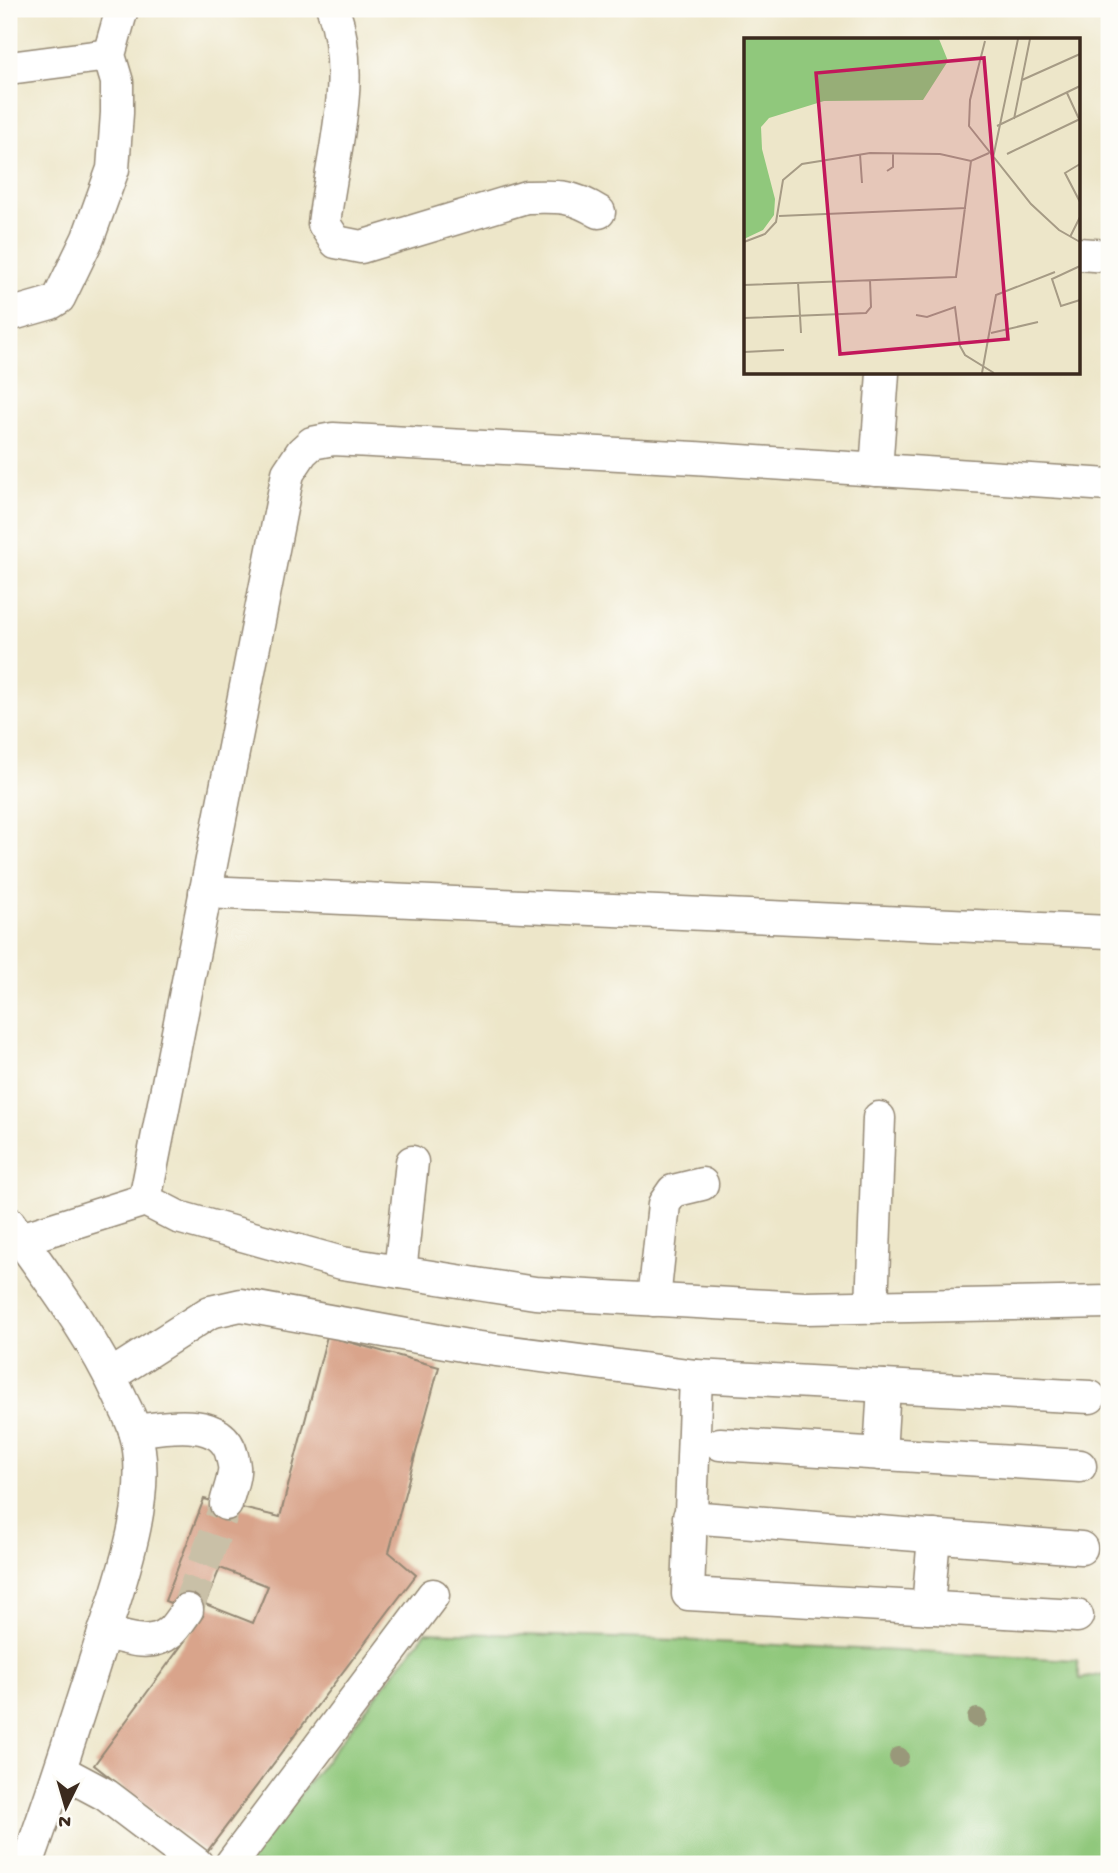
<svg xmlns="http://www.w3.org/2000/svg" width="1118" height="1873" viewBox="0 0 1118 1873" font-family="'Gochi Hand',sans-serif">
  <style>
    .green { fill: #90c87c; stroke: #66794d; stroke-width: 2 }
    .building { fill: #d9a48b; fill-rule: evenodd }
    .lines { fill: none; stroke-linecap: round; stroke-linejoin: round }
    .minor-tunnel { stroke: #c9c0a7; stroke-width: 32; stroke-dasharray: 32 16; stroke-linecap: butt }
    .minor-casing { stroke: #948874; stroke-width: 35 }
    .minor { stroke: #fff; stroke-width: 32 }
    .tree { fill: #99987a }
    .inset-road { fill: none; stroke: #a69b85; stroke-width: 2 }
    .view { fill: #c2185b; fill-opacity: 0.15; stroke: #c2185b; stroke-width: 3.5 }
    .inset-edge { fill: none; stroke: #3b2a1e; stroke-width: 3.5 }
  </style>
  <rect width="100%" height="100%" fill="#fdfcf7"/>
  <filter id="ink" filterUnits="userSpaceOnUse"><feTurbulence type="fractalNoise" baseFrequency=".0143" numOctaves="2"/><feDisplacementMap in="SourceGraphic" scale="14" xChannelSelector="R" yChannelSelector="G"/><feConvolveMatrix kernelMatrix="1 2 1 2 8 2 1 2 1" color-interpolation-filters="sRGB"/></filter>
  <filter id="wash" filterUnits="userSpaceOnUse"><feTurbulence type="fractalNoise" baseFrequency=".00686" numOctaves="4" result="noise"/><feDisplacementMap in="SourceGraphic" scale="28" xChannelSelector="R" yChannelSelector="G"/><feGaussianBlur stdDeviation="1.57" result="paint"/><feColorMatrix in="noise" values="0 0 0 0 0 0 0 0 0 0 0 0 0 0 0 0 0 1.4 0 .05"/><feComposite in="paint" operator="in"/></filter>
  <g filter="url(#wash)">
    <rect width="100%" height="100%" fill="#ede6c9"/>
    <path class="green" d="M426,1632l252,8 399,20 3,19 29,-6v191h-864z"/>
    <g id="blocks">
      <path class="building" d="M327,1336l112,31 -50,185 27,23 -210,278 -112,-88 109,-149 -38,-15 39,-102 76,18zM220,1568l48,18 -15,37 -48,-19z"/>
    </g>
  </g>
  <g filter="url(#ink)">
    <use href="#blocks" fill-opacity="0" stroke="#948874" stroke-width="2"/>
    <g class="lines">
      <path class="minor-tunnel" d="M187,1610l39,-106"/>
      <g class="minor-casing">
        <g id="minor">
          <path d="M333,9c25,69 -1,145 -9,215l12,18 25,5 165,-50c32,-1 46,-2 73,15"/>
          <path d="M9,68l100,-13"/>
          <path d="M1078,254l31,2"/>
          <path d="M9,315l42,-12 8,-5 29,-60 25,-69 4,-56v-31l-8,-27 13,-46"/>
          <path d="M876,470l7,-97"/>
          <path d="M205,892l904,40"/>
          <path d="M145,1200l143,-727 14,-21 10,-9 21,-4 362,19 414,27"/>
          <path d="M9,1223c40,56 82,111 111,174 5,11 12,23 15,34 20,67 -19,162 -39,227 -22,69 -44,138 -69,206"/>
          <path d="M21,1239l124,-39 33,17 164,46 193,30 270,15 304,-6"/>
          <path d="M400,1272l12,-110"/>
          <path d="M654,1300l10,-96 9,-13 29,-7"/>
          <path d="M872,1307l7,-189"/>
          <path d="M110,1376l100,-64 31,-7 232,42 223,29 394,21"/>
          <path d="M696,1376l-8,218 389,22"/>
          <path d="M135,1431c29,-4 88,-16 97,25 1,5 3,11 2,16 -1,11 -6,22 -8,32"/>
          <path d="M720,1444l360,22"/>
          <path d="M880,1454l4,-68"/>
          <path d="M689,1517l392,31"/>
          <path d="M928,1608l6,-72"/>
          <path d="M104,1632c21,6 47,16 66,0 6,-5 12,-15 17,-22"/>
          <path d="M61,1771l45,24 91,69"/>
          <path d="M231,1864l202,-269"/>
        </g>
      </g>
      <use href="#minor" class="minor"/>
    </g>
    <g class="tree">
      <circle cx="977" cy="1718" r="10"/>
      <circle cx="899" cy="1757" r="10"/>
    </g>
  </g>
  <g transform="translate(744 38)">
    <rect width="336" height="336" fill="#ede6c9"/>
    <path d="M0,1h195l9,22 -25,39 -99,1 -55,17 -8,9 1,22 13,50 -1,16 -11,15 -19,9z" fill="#90c87c"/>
    <path class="inset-road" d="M241,3l-15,59 -1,26 62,78 28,26 21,12M278,42l58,-26M323,55l12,26M270,81l16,-80M253,88l83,-40M116,116l2,29M263,116l73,-35M249,120l25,-119M336,126l-15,9 15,29M143,133l6,-4v-14M35,178l187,-8M326,199l10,-20M0,204l21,-8 11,-12 7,-42 19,-16 68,-11 70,1 31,7 18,-8M336,228l-28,13 9,27 19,-6M54,244l3,51M0,247l212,-8 15,-116M172,277l11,2 28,-10 5,39 5,9 29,18M0,280l122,-5 5,-6 -1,-27M247,295l47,-11M0,314l40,-2M238,335l14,-78 59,-23"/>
    <path class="view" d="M240,20l24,281 -168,15 -24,-281z"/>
    <rect width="336" height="336" class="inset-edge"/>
  </g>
  <rect width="1118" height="1873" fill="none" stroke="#fdfcf7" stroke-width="35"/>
  <g transform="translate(66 1807) rotate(185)" stroke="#fdfcf7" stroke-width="5" paint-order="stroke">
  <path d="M0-5L12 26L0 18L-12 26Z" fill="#3b2a1e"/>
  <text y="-10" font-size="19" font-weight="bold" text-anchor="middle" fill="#3b2a1e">N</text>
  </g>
</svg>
